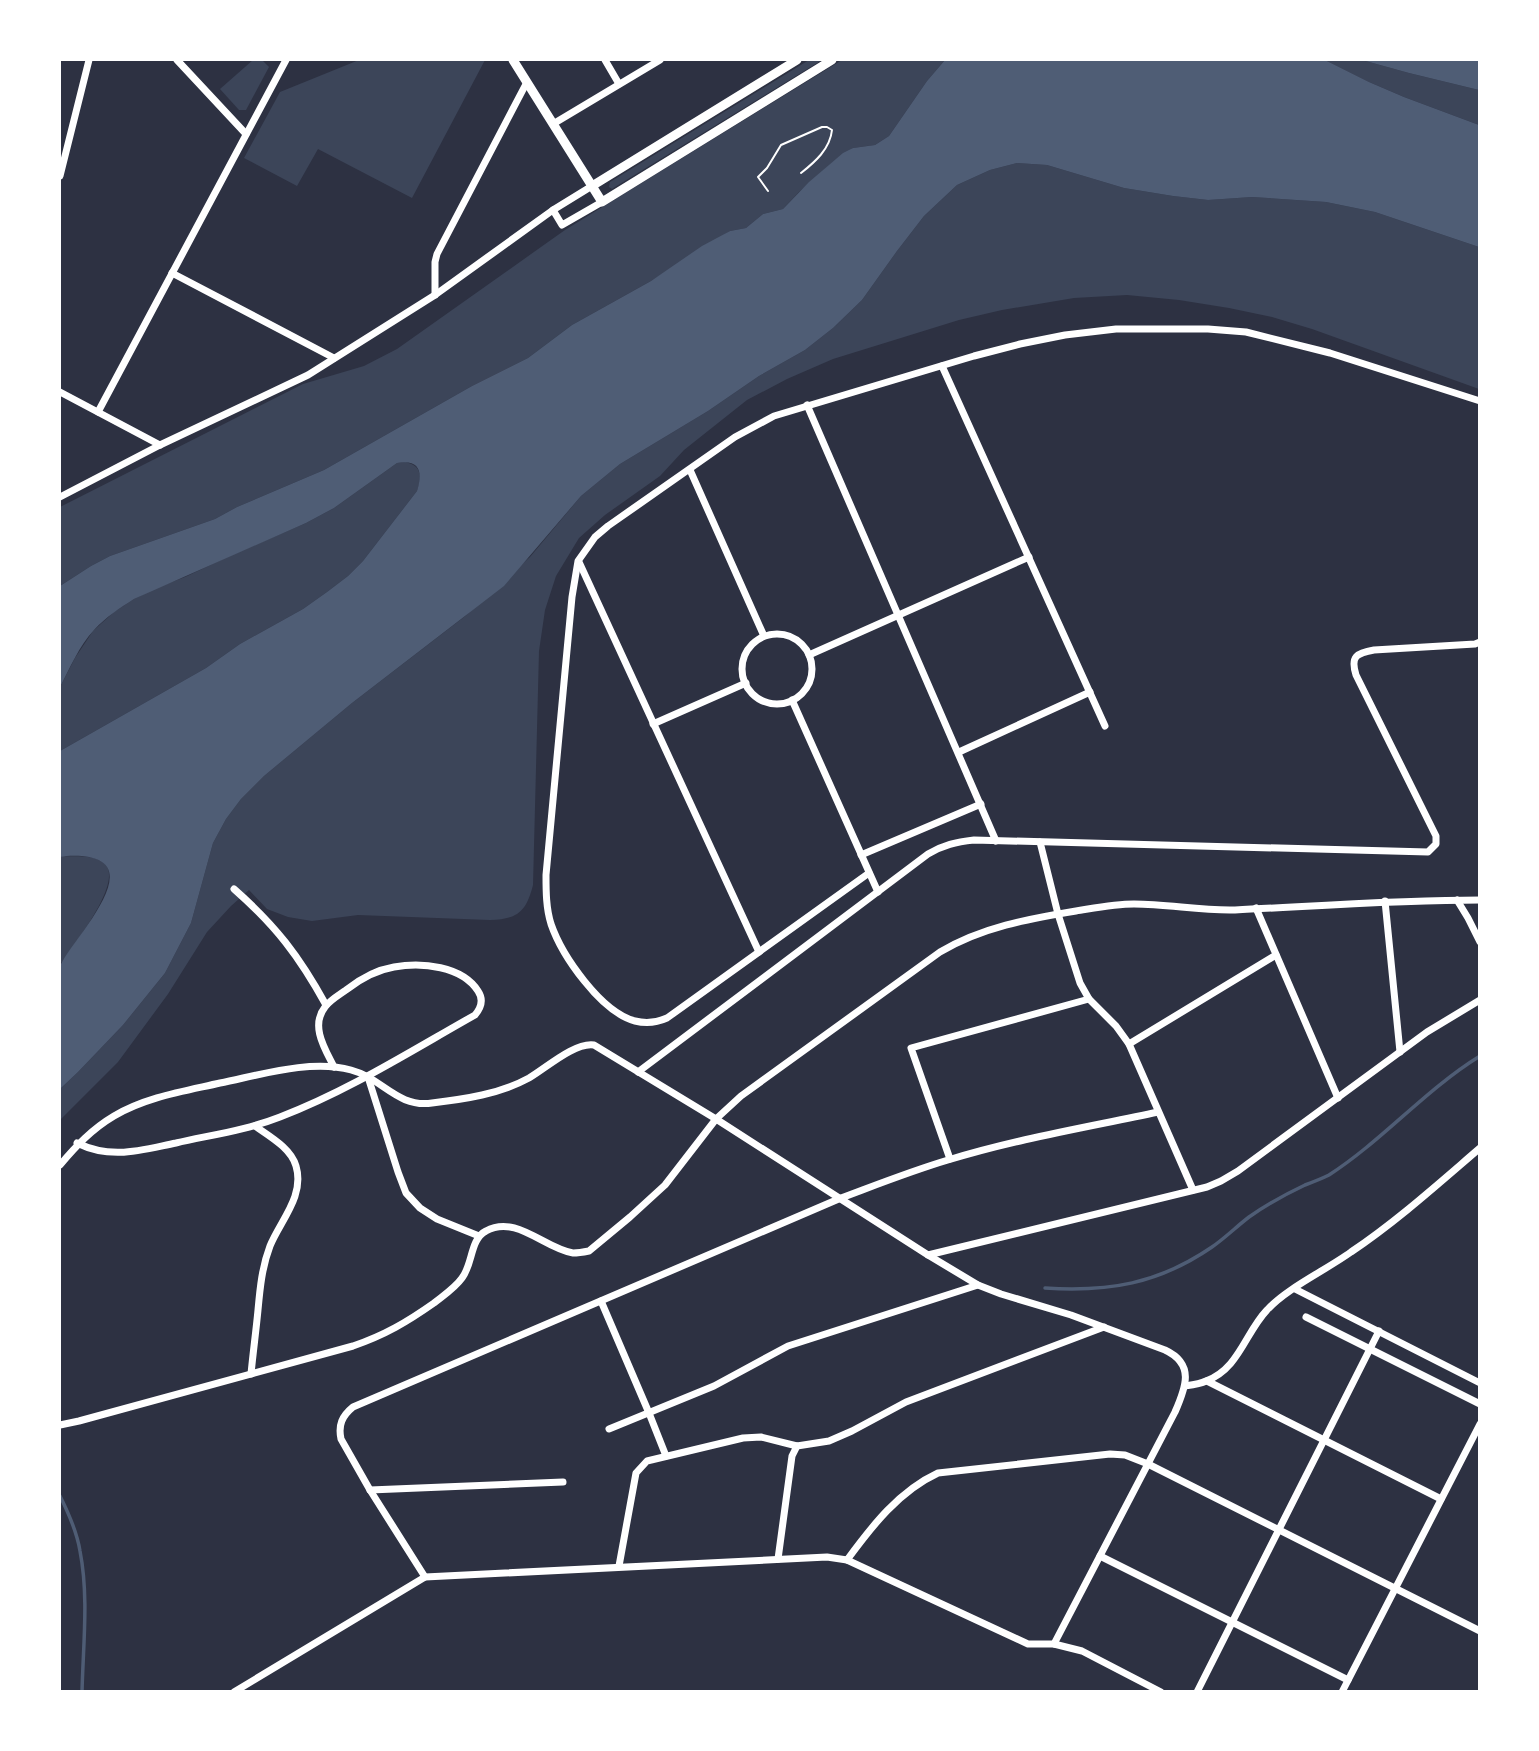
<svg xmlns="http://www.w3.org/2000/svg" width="1539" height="1751" viewBox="0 0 1539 1751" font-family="Bitter,serif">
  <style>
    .green { fill: #3c4559 }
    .water { fill: #4f5d75 }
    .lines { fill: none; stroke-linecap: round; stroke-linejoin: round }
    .stream { stroke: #4f5d75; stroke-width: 3.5 }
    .path { stroke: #fff; stroke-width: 2 }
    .minor { stroke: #fff; stroke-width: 7 }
    .tertiary { stroke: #fff; stroke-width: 9 }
  </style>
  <rect width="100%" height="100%" fill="#2d3142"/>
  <g class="green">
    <path d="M253,60h9l7,7 -23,43h-7l-19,-21z"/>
    <path d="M359,60h126l-73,138 -94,-49 -21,37 -53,-28 36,-66z"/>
    <path d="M809,60h13l-207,127 -3,2 -3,-2 1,-5z"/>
    <path d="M842,60h103l-18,21 -38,55 -14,9 -22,3 -20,14 -34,30 -16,17 -20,5 -17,14 -16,3 -79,50 -79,44 -44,33 -56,28 -148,84 -87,37 -22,12 -105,37 -19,10 -31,20v-79l243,-123 61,-18 33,-17 168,-119z"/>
    <path d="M1325,60h37l47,13 70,17v35l-75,-28 -35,-15z"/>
    <path d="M1017,163l30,2 77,23 49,8 35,4 44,-3 74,5 49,10 104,35v142l-167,-60 -40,-12 -43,-9 -50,-8 -52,-5 -53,3 -72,12 -43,10 -126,39 -46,20 -40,21 -63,50 -24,26 -55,39 -26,23 -23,38 -11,34 -6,41 -6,234c-7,27 -15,34 -43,35l-132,-5 -46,6 -24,-4 -21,-8 -18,-19 -18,16 -24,26 -39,62 -50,68 -58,58v-31l18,-17 45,-47 42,-52 26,-50 22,-80 13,-24 15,-20 23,-23 88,-73 112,-86 66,-60 51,-61 39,-32 88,-53 51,-35 46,-26 28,-22 29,-28 35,-49 27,-35 33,-31 33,-15z"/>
    <path d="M405,462c17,3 17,15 12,29l-54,70 -15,15 -21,16 -24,17 -63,35 -34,24 -146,83v-64l15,-29 18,-27 21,-19 20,-13 22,-11 29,-11 49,-23 72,-31 28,-15 63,-45z"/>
    <path d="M63,856c13,1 32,-2 42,8 19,19 -34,84 -45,101v-108z"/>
  </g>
  <g class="water">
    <path d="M945,60h380l44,22 35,15 75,28v122l-104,-35 -49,-10 -74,-5 -44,3 -35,-4 -49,-8 -77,-23 -30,-2 -27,7 -33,15 -33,31 -27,35 -35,49 -29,28 -28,22 -46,26 -51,35 -88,53 -39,32 -77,90 -152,117 -88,73 -23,23 -15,20 -13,24 -22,80 -26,50 -42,52 -45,47 -18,17c-1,-31 0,-62 0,-93 0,-9 -3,-24 1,-32 9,-20 70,-83 41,-102 -11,-7 -30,-7 -42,-5v-106l146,-83 34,-24 63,-35 24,-17 21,-16 15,-15 54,-70c6,-19 3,-32 -20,-28l-63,45 -28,15 -172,76c-14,9 -28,18 -40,31 -15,16 -24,38 -34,57v-101l31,-20 19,-10 105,-37 22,-12 87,-37 148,-84 56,-28 44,-33 79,-44 51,-35 28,-15 16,-3 17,-14 20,-5 26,-27 34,-29 10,-5 22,-3 14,-9 38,-55z"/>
    <path d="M1362,60h117v30l-70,-17z"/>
  </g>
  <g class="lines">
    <g class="stream">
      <path d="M1045,1288c64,4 113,-4 167,-41 13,-9 24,-20 37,-30 17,-12 37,-23 56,-32 8,-3 16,-6 24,-10 54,-35 96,-85 151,-119"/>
      <path d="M60,1496c9,18 17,36 20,55 9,46 3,95 2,141"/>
    </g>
    <path class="path" d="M768,191l-10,-14 9,-9 14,-23 41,-18h5l5,3c-2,19 -17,32 -31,43"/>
    <g class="minor">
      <path d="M177,60l69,74"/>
      <path d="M605,60l14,24"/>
      <path d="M553,124l107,-64"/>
      <path d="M60,176l29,-116"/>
      <path d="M553,210l9,15 40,-23"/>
      <path d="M172,273l162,85"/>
      <path d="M435,295v-33l2,-8 90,-172"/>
      <path d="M942,366l163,360"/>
      <path d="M60,392l100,53"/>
      <path d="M807,405l189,436"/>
      <path d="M98,412l188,-352"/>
      <path d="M690,470l74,166"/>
      <path d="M60,497l100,-52 148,-70 127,-80 118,-85 39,-24"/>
      <path d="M579,562l180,390"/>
      <circle cx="777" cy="669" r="35"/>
      <path d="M809,655l220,-98"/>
      <path d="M792,700l86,192"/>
      <path d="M653,724l93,-41"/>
      <path d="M959,752l131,-60"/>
      <path d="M1040,842l18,72 22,69 9,16 27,27 13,18 64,146"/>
      <path d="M861,855l120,-51"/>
      <path d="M869,873l-202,145c-11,5 -20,6 -32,3 -34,-9 -73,-65 -84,-97 -5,-16 -5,-33 -5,-49l26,-278 6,-36 17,-24 13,-11 127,-89 39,-21 200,-60 46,-12 45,-9 51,-6h92l38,3 84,21 150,48"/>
      <path d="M234,889c42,37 65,67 92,116"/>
      <path d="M1457,900l11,18 12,24"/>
      <path d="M1385,901l15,151"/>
      <path d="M1256,908l82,190"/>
      <path d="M1129,1044l147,-89"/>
      <path d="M638,1072l290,-218c15,-9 28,-12 46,-14l454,12 8,-8v-8l-80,-161c-6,-19 1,-22 18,-25l101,-6 5,-2"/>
      <path d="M368,1077l30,95 8,21 14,15 17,11 42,17"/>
      <path d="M77,1143c35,17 64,7 99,0 35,-8 71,-13 104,-26 68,-26 131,-66 195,-102 6,-7 9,-15 3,-24 -16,-25 -56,-29 -84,-24 -18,3 -34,12 -48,23 -7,5 -16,10 -21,17 -15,19 0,42 9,60"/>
      <path d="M950,1159l-39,-111 178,-49"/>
      <path d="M60,1165c16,-19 32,-36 54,-49 32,-19 71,-25 106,-33 40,-8 91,-24 131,-13 31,8 46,38 81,33 33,-4 68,-9 97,-25 17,-10 46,-36 65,-33l122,74 212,136 50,30 23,9 70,21 94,35c30,14 21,37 10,62l-121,232"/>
      <path d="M928,1255l279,-68 14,-6 17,-10 189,-139 53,-32"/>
      <path d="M1295,1289l185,94"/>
      <path d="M601,1301l48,112 17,43"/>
      <path d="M1306,1317l174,87"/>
      <path d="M251,1374c2,-21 5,-43 7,-64 2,-22 4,-43 12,-64 10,-25 35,-50 26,-80 -5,-18 -27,-30 -41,-40"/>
      <path d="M1207,1381l234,118"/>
      <path d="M1185,1386c7,-1 15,-2 21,-5 33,-12 39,-48 61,-71 20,-22 59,-40 84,-58 46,-31 87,-68 129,-104"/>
      <path d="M60,1425l19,-4 274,-75c32,-11 54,-24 81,-43 10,-8 21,-15 28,-25 11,-14 8,-39 24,-47 30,-17 59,18 87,22 5,0 11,-1 16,-2l41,-34 35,-32 51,-66 25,-23 199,-144c42,-25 88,-33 136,-41 19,-3 39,-7 58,-7 34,0 67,7 101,6 82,-4 163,-10 245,-10"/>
      <path d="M609,1429l105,-43 74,-40 190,-61"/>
      <path d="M370,1490l193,-8"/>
      <path d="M1100,1556l248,124"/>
      <path d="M778,1559l14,-103 5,-10 32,-5 23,-10 54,-29 198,-75"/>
      <path d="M847,1560c25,-34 52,-69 91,-87l172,-19 15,1 23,9 332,167"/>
      <path d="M619,1566l17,-93 11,-12 96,-23 18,-1 36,9"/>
      <path d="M425,1577l-55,-87 -29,-51c-3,-14 1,-23 12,-32l488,-209c35,-13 70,-27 107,-38 68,-21 140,-33 210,-48"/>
      <path d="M234,1692l191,-115 402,-20 20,3 181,84h26l28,7 79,41"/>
      <path d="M1197,1692l182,-361"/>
      <path d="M1342,1692l138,-268"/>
    </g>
    <g class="tertiary">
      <path d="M513,60l89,142 230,-142"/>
      <path d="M592,186l205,-126"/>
    </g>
  </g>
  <rect width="1539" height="1751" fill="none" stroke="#ffffff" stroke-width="122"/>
</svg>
